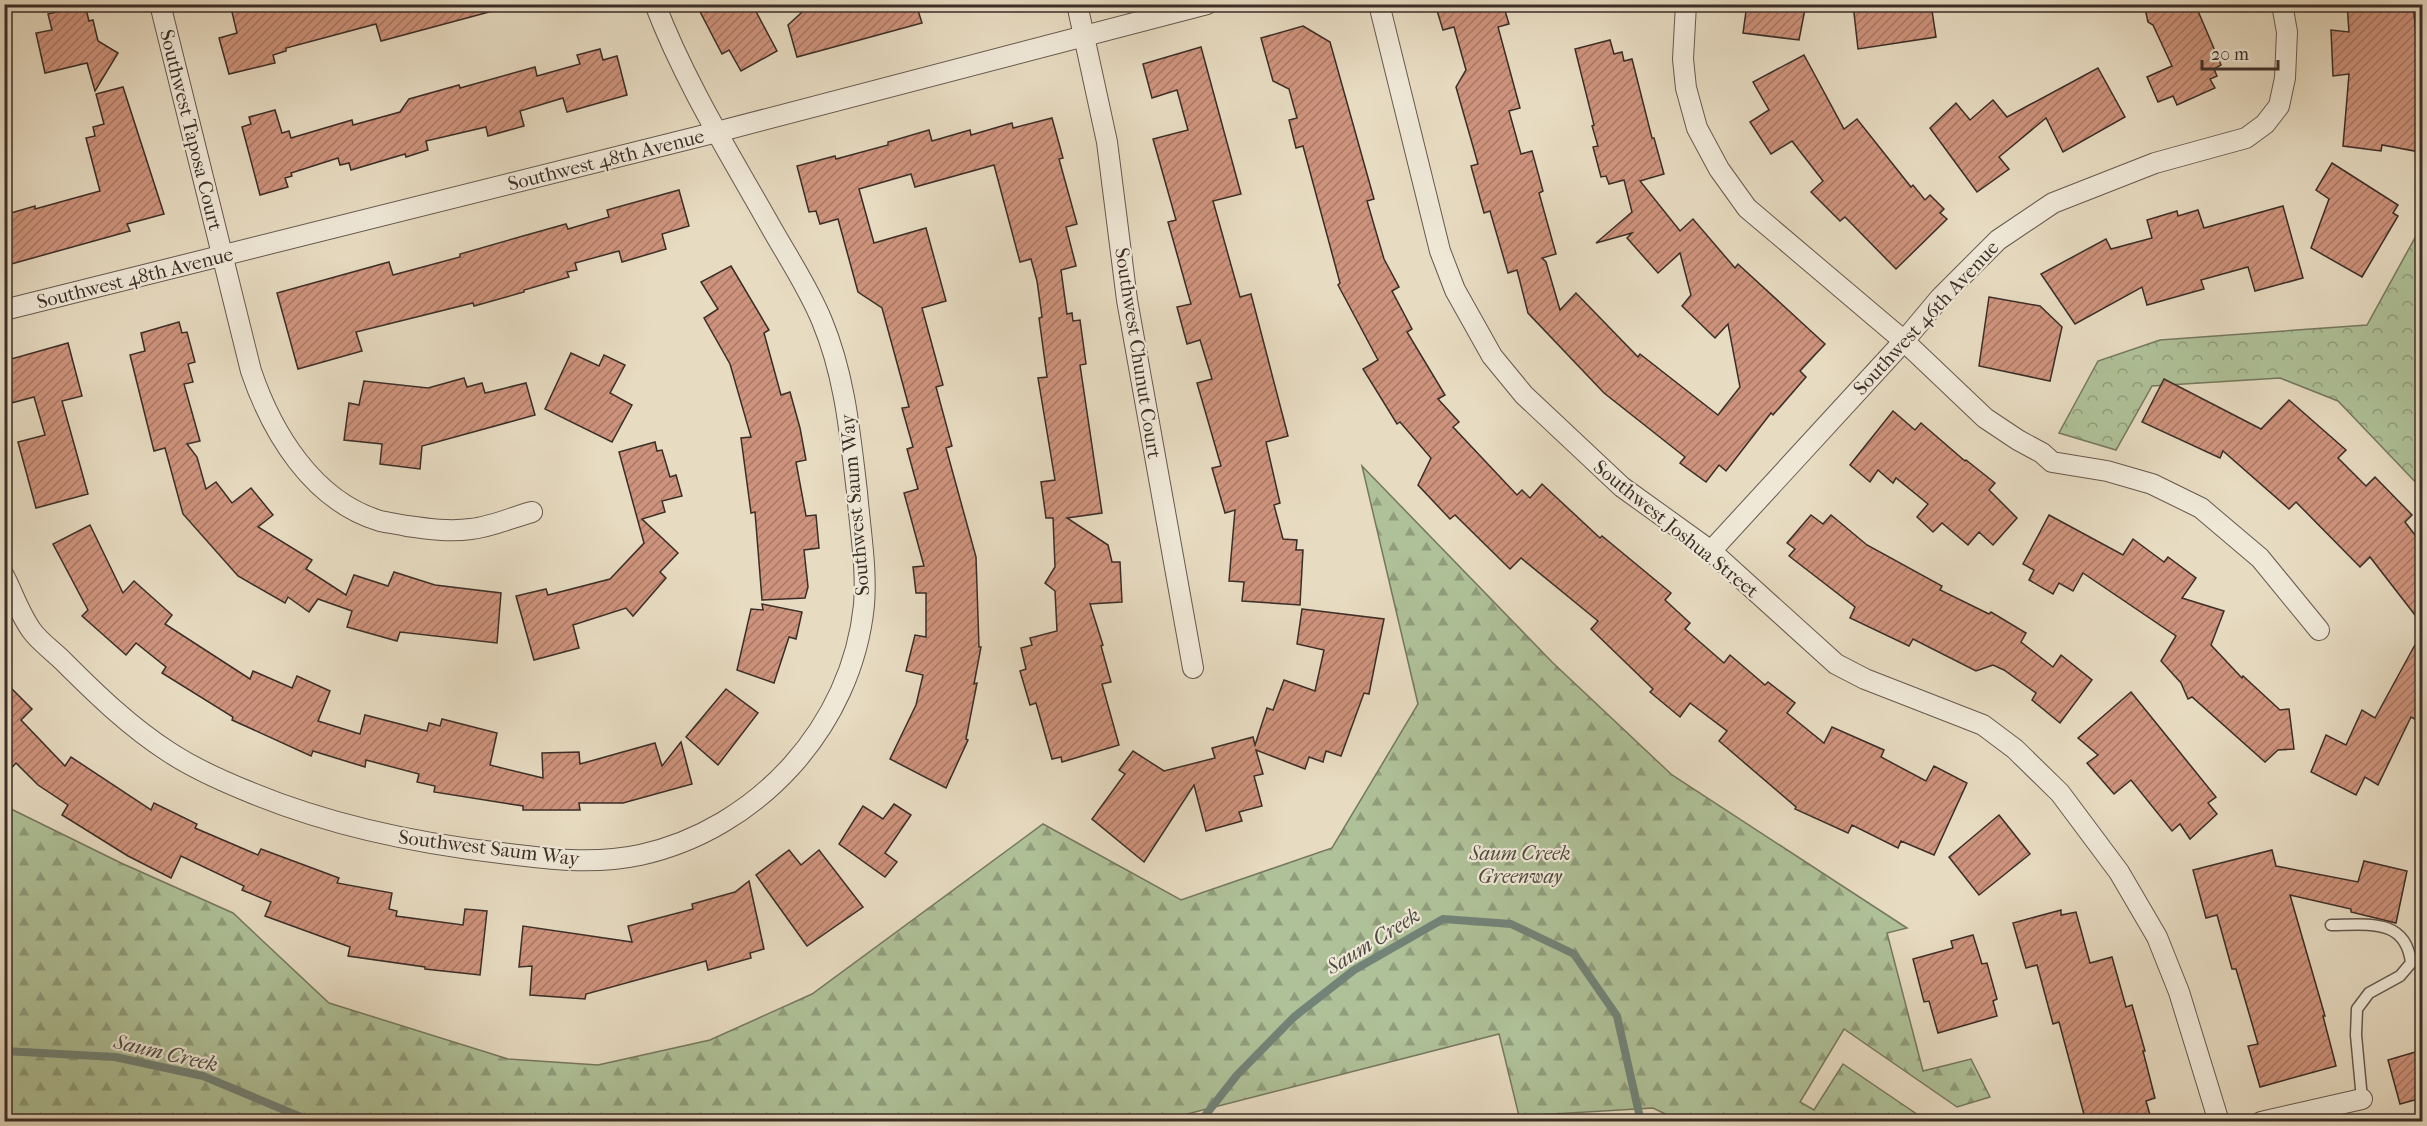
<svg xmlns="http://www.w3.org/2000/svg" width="2427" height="1126" viewBox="0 0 2427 1126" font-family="'IM FELL French Canon',serif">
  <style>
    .forest { fill: url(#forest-firs); stroke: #757860; stroke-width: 1.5 }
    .park { fill: url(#park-crowns); stroke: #757860; stroke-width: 1.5 }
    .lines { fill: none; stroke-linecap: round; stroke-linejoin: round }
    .stream { stroke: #728378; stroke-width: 8 }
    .building { fill: url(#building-hatch); stroke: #3b2e28; stroke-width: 1.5 }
    .lane-casing { stroke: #66594e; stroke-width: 13 }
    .street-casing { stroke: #66594e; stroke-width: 22 }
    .lane { stroke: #efe8d7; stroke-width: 10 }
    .street { stroke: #efe8d7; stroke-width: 20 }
    .labels { text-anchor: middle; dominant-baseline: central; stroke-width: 4.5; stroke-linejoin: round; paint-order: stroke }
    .street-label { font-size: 20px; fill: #3b2e28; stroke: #efe8d7 }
    .park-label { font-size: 20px; font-style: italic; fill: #524b3e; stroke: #efe8d7 }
    .water-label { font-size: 21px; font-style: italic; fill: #4d4a43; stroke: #efe8d7 }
  </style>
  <defs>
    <pattern id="forest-firs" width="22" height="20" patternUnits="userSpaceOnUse" patternTransform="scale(1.5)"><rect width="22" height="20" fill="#afc198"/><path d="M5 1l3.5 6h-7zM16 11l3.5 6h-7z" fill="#909d7c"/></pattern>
    <pattern id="park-crowns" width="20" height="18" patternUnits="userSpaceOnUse" patternTransform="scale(1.5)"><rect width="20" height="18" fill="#afc198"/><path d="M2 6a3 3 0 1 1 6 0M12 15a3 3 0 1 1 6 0" fill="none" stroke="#909d7c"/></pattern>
    <pattern id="building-hatch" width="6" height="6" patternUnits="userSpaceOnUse" patternTransform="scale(1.5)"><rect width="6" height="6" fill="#ce937c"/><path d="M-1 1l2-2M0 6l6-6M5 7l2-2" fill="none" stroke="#a87866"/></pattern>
  </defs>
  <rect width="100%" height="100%" fill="#e7dbc1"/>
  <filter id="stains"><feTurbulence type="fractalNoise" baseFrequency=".00333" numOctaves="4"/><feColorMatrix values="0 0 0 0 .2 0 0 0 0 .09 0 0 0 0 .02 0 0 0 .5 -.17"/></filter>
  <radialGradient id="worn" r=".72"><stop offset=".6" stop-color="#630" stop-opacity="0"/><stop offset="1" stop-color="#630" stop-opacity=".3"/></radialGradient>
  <path class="forest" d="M1362,466l190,196 120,113 235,153 -20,5 36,138 48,-12 19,38 -33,10 -113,-78 -44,73 14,8 29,-46 84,57 -78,-5 -33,6h-134l-29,-14 -134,8 -20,-82 -339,87h-1155v-315l116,57 112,50 96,90 179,56 90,6 112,-25 102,-46 231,-170 138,76 151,-52 86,-144z"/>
  <path class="park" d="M2422,225v264l-84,-88 -58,-23 -128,8 -36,64 -57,-17 39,-72 62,-21 207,-15z"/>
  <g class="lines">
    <g class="stream">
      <path d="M4,1051l111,6 88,19 110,46"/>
      <path d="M1200,1122l37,-47 57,-58 60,-47 89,-51 68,5 63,30 43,62 24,106"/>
    </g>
  </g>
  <g class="building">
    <path d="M242,4h250l1,7 -112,30 -5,-17 -90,24v3l-13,4 2,8 -46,11 -10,-36 18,-5 -6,-25z"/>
    <path d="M696,4h56l25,47 -36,20 -12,-21 -7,4z"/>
    <path d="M811,4h4l1,6 20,-6h80l6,19 -125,34 -9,-32z"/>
    <path d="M1435,4h68l6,20 -11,3 22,81 -11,3 12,43 11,-3 11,40 -4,2 17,61 -14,4 4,4 14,48 16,-17 62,64 2,-3 78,61 22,-28 -12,-63 -13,14 -33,-32 9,-11 -11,-42 -22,20 -31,-35 5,-5 -36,10 36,-31 -8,-32 -15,4 -3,-8 -5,1 -8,-30 5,-1 -6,-20 2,-1 -19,-76 35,-9 4,14 8,-2 2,9 8,-2 20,79h2l10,36 -24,7 40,50 13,-12 42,49 3,-4 87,80 -25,27 6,6 -33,38 -2,-2 -45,58 -7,-6 -13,17 -26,-19 5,-6 -81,-64 -76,-80 -11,-43 -9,3 -18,-62 -6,2 -13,-47 7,-2 -22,-77 10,-17 -12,-43 -11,3z"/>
    <path d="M1747,4h59l-7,36 -56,-7z"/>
    <path d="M1853,4h78l5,33 -78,12z"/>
    <path d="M2144,4h51l26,61 -7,4 3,7 -7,3 5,9 -38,17 -4,-9 -15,6 -11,-25 25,-11 -19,-41 -5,-3z"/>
    <path d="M2347,4h66l9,90v42l-2,16 -38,-7 -1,6 -38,-5 6,-72 -16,2 -2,-46 18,2z"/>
    <path d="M85,5l4,16 4,-1 5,21 20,12 -23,38 -8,-28 -42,10 -9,-40 16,-3 -4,-16z"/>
    <path d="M1303,26l27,16 44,157 -7,2 17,58 15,28 -7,4 20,38 -5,3 38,63 -7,4 21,23 -6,5 64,68 5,-5 8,8 12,-14 58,54 2,-2 69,57 -6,7 25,23 -5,6 39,34 6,-8 35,30 3,-3 27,21 -8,10 37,30 8,-16 52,23 -3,7 45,24 8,-15 33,17 -33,72 -33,-14 -3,7 -46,-23 -4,8 -53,-24 1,-2 -77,-66 8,-10 -37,-28 -10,14 -30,-25 3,-3 -62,-60 7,-8 -77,-63 -11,11 -55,-54 -5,4 -32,-34 13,-27 -31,-36 -3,2 -34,-55 15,-9 -40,-75 2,-2 -37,-137 -7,2 -7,-28 8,-2 -8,-29 -16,-8 -12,-43z"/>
    <path d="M1201,47l40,147 -28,7 27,96 11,-3 37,142 -22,6 14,61 -6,2 9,34 14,1 -1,10h7l-3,55 -58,-4 2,-19 -15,-1 6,-71 -10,3 -13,-45 9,-2 -24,-83 15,-4 -12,-39 -13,4 -10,-37 14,-3 -23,-82 8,-2 -23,-81 35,-9 -11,-40 -25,8 -9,-34z"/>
    <path d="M600,49l3,11 14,-4 10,39 -60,17 -4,-14 -43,13 4,15 -36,10 -2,-9 -60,14 2,9 -22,7 -1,-3 -54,16 -2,-7 -9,2 -2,-7 -47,15 1,3 -7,2 3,9 -28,8 -18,-68 9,-3 -2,-7 26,-7 7,23 7,-2 2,7 61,-18 1,5 47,-13 9,-13 50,-14 1,3 75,-21 2,9 43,-12 -3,-9z"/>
    <path d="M1804,55l40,74 13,-10 54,68 2,-2 12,15 5,-5 14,14 -4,4 7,6 -51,50 -51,-52 -5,4 -29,-29 12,-11 -31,-40 -21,13 -21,-32 19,-12 -16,-28z"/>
    <path d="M2098,68l27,49 -62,35 -17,-34 -47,39 10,12 -32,23 -47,-64 26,-25 14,17 23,-20 14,17z"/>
    <path d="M123,87l41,127 -37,10 3,7 -126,35v-51l31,-9v3l65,-18 -14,-53 9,-2 -2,-9 11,-3 -8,-30z"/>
    <path d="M1052,118l11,40 -4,1 18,65 -11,3 10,39 -15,4 6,44 5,-1 1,8 7,-1 6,44 -6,1 22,148 -35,5 41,27 4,17h8l2,40 -32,2 13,41 -2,1 10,36 -9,2 17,61 -57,17 -1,-5 -9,2 -16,-56 -6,2 -10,-34 6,-2 -5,-21 11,-3 -2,-7 27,-7 -2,-40 -10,-8 10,-16 -2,-49h-7l-5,-36 14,-2 -17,-102 9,-1 -8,-59 3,-1 -5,-36 -6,-22 -11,3 -26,-97 -79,22 -4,-13 -52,15 15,54 52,-15 20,73 -24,7 21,77 -7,2 16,59 -6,2 30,109 3,90h2l-7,37 3,-1 -11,56 2,1 -22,48 -56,-29 26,-54 7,-30 -17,-4 9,-36 11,2v-44h-10l-3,-26 11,-1 -20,-73 14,-4 -11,-40 6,-2 -11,-39 7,-1 -27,-99 -24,-16 -20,-73 -18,5 -4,-13 -7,1 -12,-46 38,-10 1,3 52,-14v-3l41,-12 3,11 38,-11 1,5 41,-12 1,5z"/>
    <path d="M2332,163l66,42 -5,8 5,3 -36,61 -51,-29 18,-49 -13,-9z"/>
    <path d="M679,190l10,36 -27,8 4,15 -44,13 -3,-11 -44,12 2,7 -10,2 2,5 -45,13v2l-50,14 -1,-3 -117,29 6,19 -64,18 -21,-76 112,-31 4,13 67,-18v-3l63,-18 43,-12 2,5 41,-12 -2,-7z"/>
    <path d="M2283,206l20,72 -48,13 -7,-24 -47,13 3,9 -57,16 -5,-18 -67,37 -34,-50 65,-35 5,10 41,-11 -5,-18 30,-9 1,5 20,-6 6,18z"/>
    <path d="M731,266l38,64 -5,3 17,62 9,-3 10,36 6,32 -10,2 10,54 10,-1 3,33 -15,2 4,37 -3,11 -43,2 -7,-88 -4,1 -10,-75 10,-1 -21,-73 -26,-46 14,-9 -17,-27z"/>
    <path d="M1989,297l51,9 22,21 -12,54 -71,-15z"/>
    <path d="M179,322l3,11 5,-1 8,30 -7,2 5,18 -9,2 16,57 -13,3 10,13 9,32 10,-7 16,21 19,-15 22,27 -15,12 54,33 -6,9 40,26 8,-20 34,11 6,-14 41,13 66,8 -4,50 -97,-11 -3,9 -50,-14 5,-16 -34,-12 -9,13 -21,-15 -3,6 -47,-27 -55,-62 -18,-66 -11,3 -24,-96 15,-4 -4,-18z"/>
    <path d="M68,343l14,53 -20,5 26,93 -52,14 -18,-66 27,-7 -11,-38 -30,8v-44z"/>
    <path d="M571,353l28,13 5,-11 21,10 -15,28 22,12 -20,37 -67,-33z"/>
    <path d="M464,378l3,9 15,-4 3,10 41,-10 9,32 -113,31 -2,23 -40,-5 2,-20 -38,-4 5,-37 10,2 5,-24 64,7z"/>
    <path d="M2164,379l97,50 28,-29 57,50 -8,8 28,28 9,-9 37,38 -7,7 17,22v80l-52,-67 -10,10 -64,-65 -7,7 -66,-58 -3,7 -78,-36z"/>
    <path d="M1893,411l22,19 6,-7 44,38 1,-1 29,23 -6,7 28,28 -24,27 -14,-13 -11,13 -26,-22 -9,9 -16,-15 11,-13 -32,-26 -3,5 -15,-13 -8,12 -20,-17z"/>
    <path d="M655,442l2,9 5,-1 8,27 6,-2 6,21 -20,5 3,11 -23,7 36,34 -18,19 6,6 -33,38 -7,-8 -53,17 6,23 -45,12 -18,-64 30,-7 2,6 62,-16 34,-36 -25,-91z"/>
    <path d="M1811,515l12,9 8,-9 36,30 75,41 -2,4 49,24 2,-2 35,21 -5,9 32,25 8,-12 31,25 -32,43 -28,-23 4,-7 -32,-23 -11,-5 -17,6 -63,-32 -4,7 -59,-28 5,-11 -66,-51 6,-7 -8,-6z"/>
    <path d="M2049,515l74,40 10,-16 31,23 4,-5 28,21 -14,20 42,13 -13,34 31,33 1,-2 37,34 9,-1 5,40 -16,1 -13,12 -73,-65 -4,2 -7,-16 -20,-22 15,-25 -93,-63 -10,18 -14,-8 -6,11 -24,-14 5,-10 -11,-6z"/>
    <path d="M90,525l33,68 11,-12 38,34 -7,9 85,55 3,-8 39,17 5,-12 33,15 -12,30 42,13 5,-19 62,16 2,-8 11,3 2,-7 55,14 -7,32 53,13 -1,-25 37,-1 1,12 75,-21 7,23 19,-24 11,42 -69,19h-44l1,7h-57v-4l-89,-14 1,-6 -18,-4 2,-8 -53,-14 -1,7 -52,-16 -2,5 -79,-36 1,-3 -71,-44 4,-6 -30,-24 -10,12 -44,-39 6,-6 -35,-66z"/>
    <path d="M762,604l40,8 -6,27 -7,-2 -15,46 -37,-13 14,-61 12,1z"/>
    <path d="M1302,609l82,10 -15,75 -5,-1 -23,63 -15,-5 -3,11 -14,-5 -4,12 -49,-19 7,24 -9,2 8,30 -23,6 3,9 -36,10 -12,-46 -50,77 -52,-43 33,-45 -6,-4 14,-19 31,20 51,-13 -3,-10 41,-11 2,8 12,-37 6,2 11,-30 31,11 9,-41 -27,-6z"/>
    <path d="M2422,632v91l-11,-6 -33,68 -13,-8 -9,18 -45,-23 15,-37 20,10 16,-35 13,8z"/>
    <path d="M4,681l28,28 -11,11 44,46 6,-9 80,53 3,-7 43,21 -2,4 63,27 3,-6 78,29 -2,5 55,10 -3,16 8,2 -1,5 67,9 2,-16 22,2 -7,64 -55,-6v-2l-77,-11 2,-9 -85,-31 6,-14 -29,-12 2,-4 -63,-30 -10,22 -43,-22 -66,-41 6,-10 -30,-20 -22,-22 -12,13z"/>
    <path d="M726,689l32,24 -40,52 -32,-28z"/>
    <path d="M2131,692l85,105 -8,6 9,11 -27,25 -10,-15 -8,7 -41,-51 -17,14 -27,-31 11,-8 -20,-17z"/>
    <path d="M894,804l17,11 -26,38 12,9 -12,15 -46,-33 24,-38 20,13z"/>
    <path d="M1999,815l31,39 -51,41 -30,-38z"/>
    <path d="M789,850l12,15 18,-15 44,57 -56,39 -51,-71z"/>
    <path d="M2272,850l4,16 82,16 6,-21 43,10 -11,52 -45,-11v-3l-61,-14 35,121h-2l13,50 -76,21 -12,-41 10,-2 -22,-75h-4l-15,-54 -11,3 -13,-48z"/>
    <path d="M749,881l15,68 -14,4 1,5 -43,12 -2,-9 -120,33 -1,5 -55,-4 2,-29 -13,1 4,-41 109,16 -4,-16 65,-17 -1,-5 43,-12z"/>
    <path d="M2061,910v5l15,-3 14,51 22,-6 14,50 6,-2 13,46h-2l12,47 -9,3 4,14 -23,7h-41l-27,-100 -6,2 -16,-59 -11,3 -13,-45z"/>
    <path d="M1973,935l9,29 5,-1 10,36 -4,2 4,15 -59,17 -9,-32 -5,1 -11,-43 40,-11 -2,-7z"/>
    <path d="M2422,1050v48l-22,6 -12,-44z"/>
  </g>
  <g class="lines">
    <g class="lane-casing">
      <path id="lane" d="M2331,925c35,0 75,-8 80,38l-11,13 -31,17 -12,16 -1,26 6,64"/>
    </g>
    <g class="street-casing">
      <g id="street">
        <path d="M160,4l91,367c21,62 62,130 129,150 9,2 18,3 27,5 21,3 43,6 64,3 20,-2 42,-12 61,-17"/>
        <path d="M1077,4l30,138 20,158 66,368"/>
        <path d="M1379,4l61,247 15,39 37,66 32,39 98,92 89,64 125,113 29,15 118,46 32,24 45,44 59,79 38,65 22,55 40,130"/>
        <path d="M1686,4l-3,55 3,29 11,40 22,41 28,39 157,133 81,77 33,22 24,13 10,9 55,9 45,13 49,24 59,50 59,72"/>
        <path d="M4,310l713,-178 490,-128"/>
        <path d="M1711,551l193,-210 36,-43 58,-58 55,-37 102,-40 91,-25 19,-14 14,-18 6,-28 2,-46 -5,-28"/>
        <path d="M4,576c9,17 16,39 28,55 8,11 21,20 31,30 33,33 67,66 106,91 24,16 51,28 78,39 81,34 166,52 254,62 46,6 92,12 139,2 118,-26 212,-129 224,-250 3,-37 -4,-76 -7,-113 -7,-58 -12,-116 -35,-171 -13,-32 -33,-62 -50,-92 -41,-73 -87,-146 -117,-225"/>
        <path d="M2261,1122l101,-23"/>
      </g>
    </g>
    <use href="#lane" class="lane"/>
    <use href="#street" class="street"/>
  </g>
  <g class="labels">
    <g class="street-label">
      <text transform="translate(191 130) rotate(76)">Southwest Taposa Court</text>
      <text transform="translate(606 160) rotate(-14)">Southwest 48th Avenue</text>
      <text transform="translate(135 278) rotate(-14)">Southwest 48th Avenue</text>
      <text transform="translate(1926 318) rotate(-47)">Southwest 46th Avenue</text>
      <text transform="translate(1138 353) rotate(81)">Southwest Chunut Court</text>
      <text transform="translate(855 505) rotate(-95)">Southwest Saum Way</text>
      <text transform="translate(1676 529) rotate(39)">Southwest Joshua Street</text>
      <text transform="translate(489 848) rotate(7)">Southwest Saum Way</text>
    </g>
    <g class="park-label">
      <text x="1520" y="853">Saum Creek<tspan x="1520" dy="23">Greenway</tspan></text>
    </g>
    <g class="water-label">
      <text transform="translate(1373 941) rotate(-32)">Saum Creek</text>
      <text transform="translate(166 1053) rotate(13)">Saum Creek</text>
    </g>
  </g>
  <rect width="2427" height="1126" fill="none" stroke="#e7dbc1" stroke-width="24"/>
  <rect x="6" y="6" width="2415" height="1114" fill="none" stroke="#3b2e28" stroke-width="3"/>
  <rect x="12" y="12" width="2403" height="1102" fill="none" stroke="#3b2e28" stroke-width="1.5"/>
  <path d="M2202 60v9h76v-9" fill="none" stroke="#3b2e28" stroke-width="3"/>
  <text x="2211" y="60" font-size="18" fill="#3b2e28" stroke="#efe8d7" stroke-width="4.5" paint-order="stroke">20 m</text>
  <rect width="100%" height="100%" filter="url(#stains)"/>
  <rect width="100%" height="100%" fill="url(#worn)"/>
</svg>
